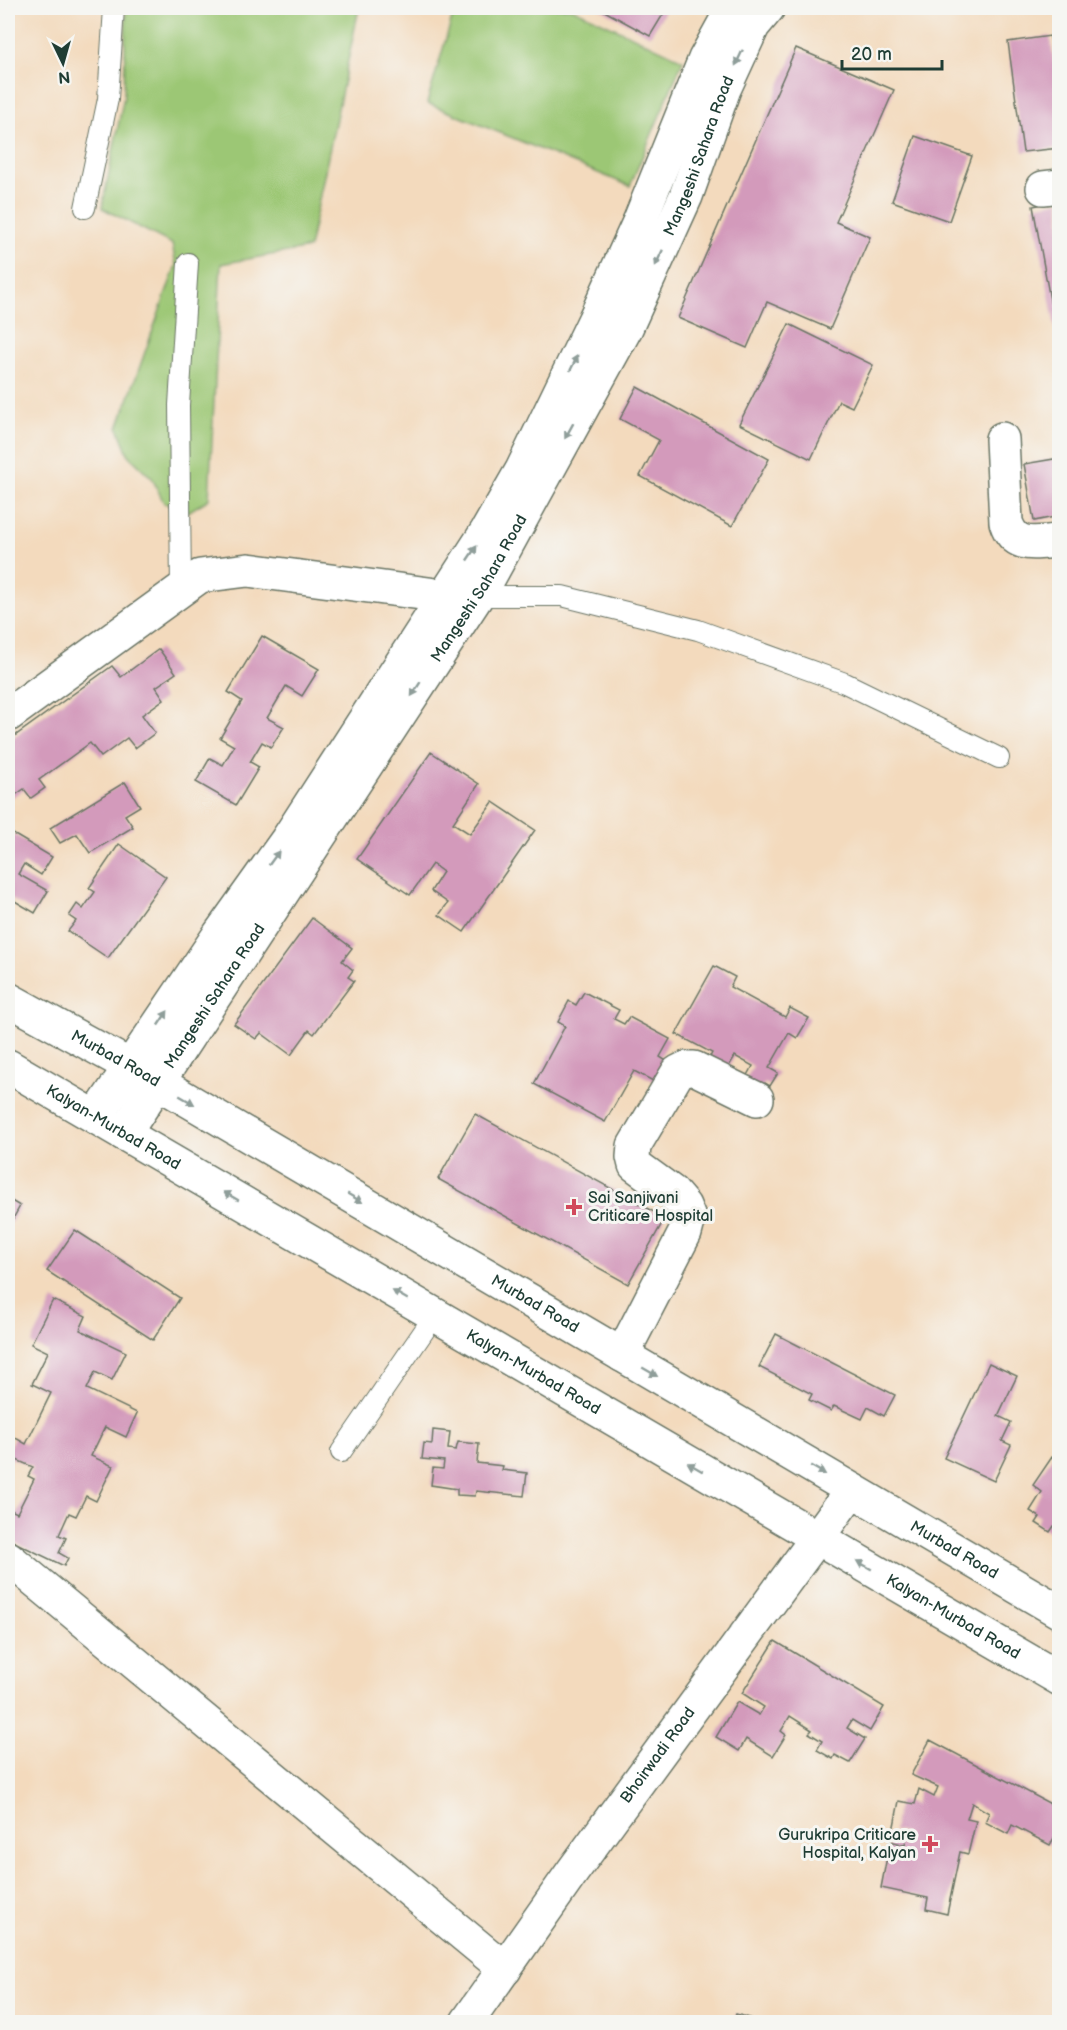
<svg xmlns="http://www.w3.org/2000/svg" width="1067" height="2030" viewBox="0 0 1067 2030" font-family="'Balsamiq Sans',sans-serif">
  <style>
    .green { fill: #9cc774; stroke: #5e8254; stroke-width: 1.5 }
    .building { fill: #d39abb }
    .lines { fill: none; stroke-linecap: round; stroke-linejoin: round }
    .lane-casing { stroke: #697464; stroke-width: 22 }
    .street-casing { stroke: #697464; stroke-width: 36 }
    .secondary-casing { stroke: #697464; stroke-width: 36 }
    .highway-casing { stroke: #697464; stroke-width: 36 }
    .lane { stroke: #fff; stroke-width: 20 }
    .street { stroke: #fff; stroke-width: 33 }
    .secondary { stroke: #fff; stroke-width: 33 }
    .highway { stroke: #fff; stroke-width: 33 }
    .oneway { fill: #8f9e9a }
    .poi-dot { fill: #d1495b; stroke: #f6f6f2; stroke-width: 2 }
    .labels { text-anchor: middle; dominant-baseline: central; stroke-width: 6; stroke-linejoin: round; paint-order: stroke }
    .street-label { font-size: 16px; fill: #1f3d34; stroke: #f6f6f2 }
    .poi-label { font-size: 16px; fill: #1f3d34; stroke: #f6f6f2; text-anchor: start }
  </style>
  <rect width="100%" height="100%" fill="#f6f6f2"/>
  <filter id="ink" filterUnits="userSpaceOnUse"><feTurbulence type="fractalNoise" baseFrequency=".0167" numOctaves="2"/><feDisplacementMap in="SourceGraphic" scale="12" xChannelSelector="R" yChannelSelector="G"/><feConvolveMatrix kernelMatrix="1 2 1 2 8 2 1 2 1" color-interpolation-filters="sRGB"/></filter>
  <filter id="wash" filterUnits="userSpaceOnUse"><feTurbulence type="fractalNoise" baseFrequency=".008" numOctaves="4" result="noise"/><feDisplacementMap in="SourceGraphic" scale="24" xChannelSelector="R" yChannelSelector="G"/><feGaussianBlur stdDeviation="1.35" result="paint"/><feColorMatrix in="noise" values="0 0 0 0 0 0 0 0 0 0 0 0 0 0 0 0 0 1.4 0 .05"/><feComposite in="paint" operator="in"/></filter>
  <g filter="url(#wash)">
    <rect width="100%" height="100%" fill="#f3dabd"/>
    <g class="green">
      <path d="M126,8h233l-50,240 -88,16 -12,235 -21,13 -24,-9 -12,-25 -23,-22 -11,-28 58,-163 -4,-21 -70,-36 22,-112z"/>
      <path d="M455,8h117l111,52 -53,126 -203,-83z"/>
    </g>
    <g id="blocks">
      <g class="building">
        <path d="M599,8h68l-17,28z"/>
        <path d="M1050,36l4,27 6,-1v86l-37,4 -15,-110z"/>
        <path d="M796,48l98,42 -58,132 34,15 -40,92 -63,-27 -20,46 -69,-30z"/>
        <path d="M915,136l57,20 -23,65 -57,-20z"/>
        <path d="M1060,201v143h-2l-25,-138z"/>
        <path d="M789,324l84,41 -21,42 -13,-6 -28,58 -72,-35z"/>
        <path d="M637,387l132,72 -37,67 -92,-50 19,-36 -39,-21z"/>
        <path d="M1060,458v58l-26,5 -10,-57z"/>
        <path d="M262,636l57,33 -17,27 -16,-10 -19,32 17,9 -13,20 -9,-5 -12,20 9,5 -23,38 -40,-23 14,-24 13,7 11,-19 -14,-8 22,-37 -14,-9z"/>
        <path d="M159,649l17,24 -20,14 8,12 -22,16 13,18 -20,15 -8,-10 -26,19 -11,-14 -51,37 6,8 -14,10 -7,-9 -16,11v-59l104,-75 9,11z"/>
        <path d="M431,752l48,32 -26,39 17,11 23,-32 42,28 -71,102 -25,-17 9,-12 -17,-12 12,-19 -11,-8 -22,31 -53,-36z"/>
        <path d="M125,782l15,24 -15,9 8,12 -43,26 -13,-19 -17,9 -10,-15z"/>
        <path d="M8,831l44,26 -11,18 -17,-11 -6,10 30,17 -13,22 -27,-16z"/>
        <path d="M119,844l47,33 -58,81 -40,-27 8,-10 -7,-5 8,-12 6,5 12,-17 -6,-4z"/>
        <path d="M312,918l40,30 -10,13 11,9 -5,7 6,4 -40,53 -5,-4 -18,25 -30,-22 -5,6 -22,-15z"/>
        <path d="M714,966l21,11 -5,10 55,30 5,-9 19,10 -12,20 -8,-5 -20,35 9,5 -8,13 -5,-3 -6,9 -15,-9 9,-17 -18,-10 -10,17 -18,-10 5,-10 -36,-19z"/>
        <path d="M584,992l35,18 -5,9 10,5 5,-7 41,22 -10,18 8,5 -11,21 -23,-12 -29,51 -71,-38 31,-58 -7,-4 11,-21 7,4z"/>
        <path d="M475,1114l190,104 -37,66 -190,-105z"/>
        <path d="M8,1199l12,7 -12,22z"/>
        <path d="M75,1230l105,68 -27,42 -106,-69z"/>
        <path d="M53,1300l33,16 -6,14 46,22 -14,28 -17,-8 -8,17 50,24 -11,24 -21,-10 -14,29 22,10 -17,35 -10,-5 -10,20 -7,-3 -10,22 7,3 -7,15 9,5 -4,8 -56,-27v-26l1,-4 8,4 17,-34 -6,-3 5,-9 -21,-9 -4,9v-16l6,-14 12,7 25,-51 -19,-9 16,-32 -17,-8z"/>
        <path d="M776,1334l119,61 -11,21 -16,-9 -6,12 -28,-13 -3,5 -22,-11 3,-6 -53,-27z"/>
        <path d="M989,1363l28,13 -19,40 13,6 -9,19 9,4 -17,36 -50,-23z"/>
        <path d="M433,1430l17,2 -2,17 8,1 2,-8 21,2 -2,19 26,3 -1,4 25,3 -3,23 -48,-5 -1,5 -18,-1v-6l-26,-4 2,-17 10,1 1,-8 -22,-2 2,-16 8,1z"/>
        <path d="M1052,1457l8,4v69l-6,-4 -4,6 -14,-9 4,-6 -10,-6 12,-19 -9,-7z"/>
        <path d="M775,1641l109,66 -14,24 -18,-11 -5,8 18,11 -15,24 -15,-8 -2,4 -16,-9 5,-9 -13,-8 3,-3 -22,-14 -9,15 5,4 -13,21 -27,-17 -7,12 -23,-14 21,-35 22,13 5,-8 -22,-14z"/>
        <path d="M930,1740l130,69v18l-10,18 -38,-20 -4,9 -23,-12 4,-9 -17,-10 -5,16 9,2 -8,33 -8,-2 -13,62 -21,-5 2,-11 -47,-10 9,-47 15,4 2,-11 -14,-3 6,-30 16,3 4,-15 15,8 4,-10 -27,-12z"/>
        <path d="M736,2014l27,8h-30z"/>
      </g>
    </g>
  </g>
  <g filter="url(#ink)">
    <use href="#blocks" fill-opacity="0" stroke="#697464" stroke-width="1.5"/>
    <g class="lines">
      <g class="lane-casing">
        <g id="lane">
          <path d="M85,208l23,-109 6,-91"/>
          <path d="M181,589l-2,-184 9,-142"/>
          <path d="M471,596h91l136,34 147,53 154,75"/>
          <path d="M341,1452l94,-137"/>
        </g>
      </g>
      <g class="street-casing">
        <g id="street">
          <path d="M1043,188l17,-2"/>
          <path d="M1002,439l4,83c9,28 30,20 54,19"/>
          <path d="M8,715l192,-139 48,-6 196,26"/>
          <path d="M622,1355l63,-122 4,-15 -5,-12 -12,-14 -37,-27 -2,-8 1,-11 44,-74 8,-4h8l63,31"/>
          <path d="M8,1558l497,411"/>
          <path id="s1" d="M467,2022l106,-151 279,-381"/>
        </g>
      </g>
      <g class="secondary-casing">
        <g id="secondary">
          <path d="M96,1117l123,-182 68,-95 200,-309 35,-61 72,-149 46,-101 65,-161 28,-51"/>
          <path id="s2" d="M124,1134l363,-553 139,-253 60,-132 38,-107 29,-63 15,-18"/>
        </g>
      </g>
      <g class="highway-casing">
        <g id="highway">
          <path id="s3" d="M8,999l122,67 930,546"/>
          <path id="s4" d="M8,1066l1052,613"/>
        </g>
      </g>
      <use href="#lane" class="lane"/>
      <use href="#street" class="street"/>
      <use href="#secondary" class="secondary"/>
      <use href="#highway" class="highway"/>
    </g>
    <defs><path id="oneway-solid" d="M-6-.8H1V-3.2L6.5 0L1 3.2V.8H-6Z" transform="scale(1.5)"/></defs>
    <g class="oneway">
      <use href="#oneway-solid" transform="translate(739 58) rotate(115)"/>
      <use href="#oneway-solid" transform="translate(659 258) rotate(115)"/>
      <use href="#oneway-solid" transform="translate(574 363) rotate(-64)"/>
      <use href="#oneway-solid" transform="translate(569 431) rotate(119)"/>
      <use href="#oneway-solid" transform="translate(472 553) rotate(-56)"/>
      <use href="#oneway-solid" transform="translate(416 689) rotate(123)"/>
      <use href="#oneway-solid" transform="translate(274 858) rotate(-54)"/>
      <use href="#oneway-solid" transform="translate(163 1018) rotate(-56)"/>
      <use href="#oneway-solid" transform="translate(187 1100) rotate(30)"/>
      <use href="#oneway-solid" transform="translate(231 1196) rotate(-150)"/>
      <use href="#oneway-solid" transform="translate(355 1198) rotate(30)"/>
      <use href="#oneway-solid" transform="translate(400 1295) rotate(-150)"/>
      <use href="#oneway-solid" transform="translate(650 1372) rotate(30)"/>
      <use href="#oneway-solid" transform="translate(695 1467) rotate(-150)"/>
      <use href="#oneway-solid" transform="translate(818 1470) rotate(30)"/>
      <use href="#oneway-solid" transform="translate(864 1565) rotate(-150)"/>
    </g>
  </g>
  <g class="poi-dot">
    <path d="M571 1198h6v6h6v6h-6v6h-6v-6h-6v-6h6z"/>
    <path d="M927 1835h6v6h6v6h-6v6h-6v-6h-6v-6h6z"/>
  </g>
  <g class="labels">
    <g class="street-label">
      <text stroke="none"><textPath href="#s2" startOffset="1137">Mangeshi Sahara Road</textPath></text>
      <text stroke="none"><textPath href="#s2" startOffset="651">Mangeshi Sahara Road</textPath></text>
      <text stroke="none"><textPath href="#s2" startOffset="165">Mangeshi Sahara Road</textPath></text>
      <text stroke="none"><textPath href="#s3" startOffset="123">Murbad Road</textPath></text>
      <text stroke="none"><textPath href="#s4" startOffset="122">Kalyan-Murbad Road</textPath></text>
      <text stroke="none"><textPath href="#s3" startOffset="609">Murbad Road</textPath></text>
      <text stroke="none"><textPath href="#s4" startOffset="608">Kalyan-Murbad Road</textPath></text>
      <text stroke="none"><textPath href="#s3" startOffset="1095">Murbad Road</textPath></text>
      <text stroke="none"><textPath href="#s4" startOffset="1094">Kalyan-Murbad Road</textPath></text>
      <text stroke="none"><textPath href="#s1" startOffset="328">Bhoirwadi Road</textPath></text>
    </g>
    <g class="poi-label">
      <text x="588" y="1198">Sai Sanjivani<tspan x="588" dy="18">Criticare Hospital</tspan></text>
      <text x="916" y="1835" text-anchor="end">Gurukripa Criticare<tspan x="916" dy="18">Hospital, Kalyan</tspan></text>
    </g>
  </g>
  <rect width="1067" height="2030" fill="none" stroke="#f6f6f2" stroke-width="30"/>
  <g transform="translate(63 63) rotate(175)" stroke="#f6f6f2" stroke-width="4.5" paint-order="stroke">
  <path d="M0-4.5L10 22L0 15L-10 22Z" fill="#1f3d34"/>
  <text y="-9" font-size="16" font-weight="bold" text-anchor="middle" fill="#1f3d34">N</text>
  </g>
  <path d="M842 60v9h100v-9" fill="none" stroke="#1f3d34" stroke-width="3"/>
  <text x="851" y="60" font-size="18" fill="#1f3d34" stroke="#f6f6f2" stroke-width="4.5" paint-order="stroke">20 m</text>
</svg>
